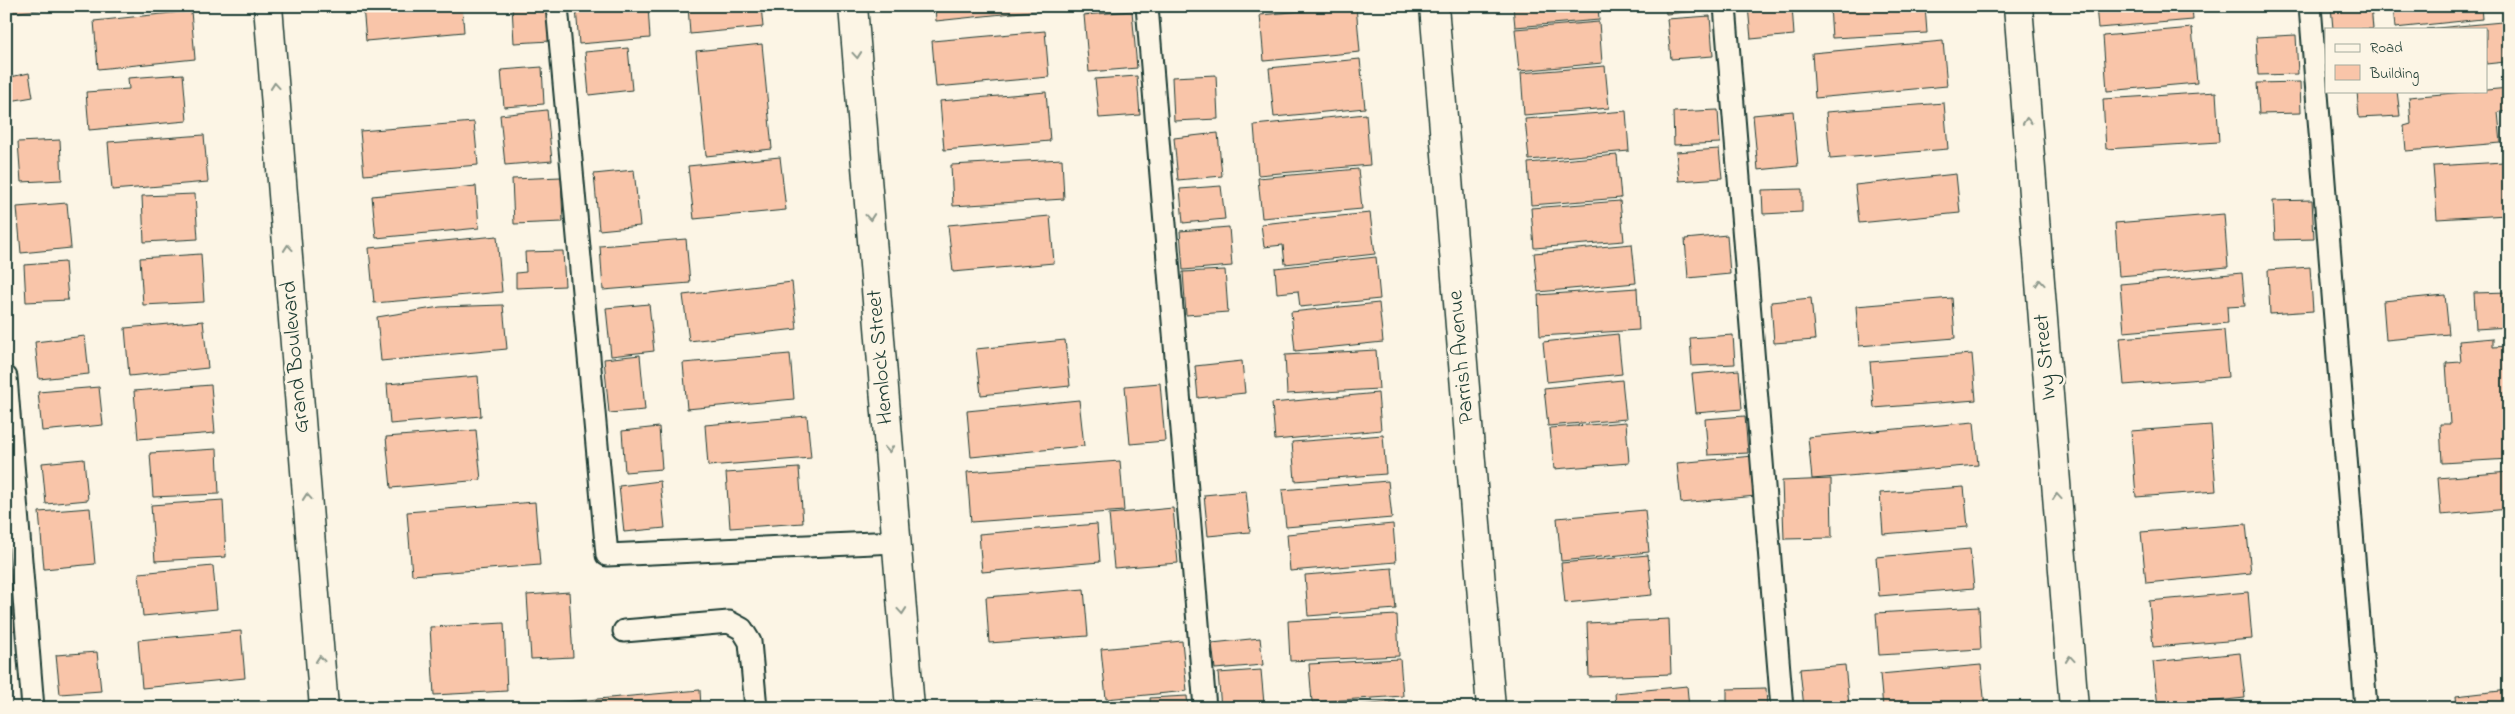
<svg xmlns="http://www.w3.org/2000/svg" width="2515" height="714" viewBox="0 0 2515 714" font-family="'Indie Flower',sans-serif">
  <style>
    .building { fill: #f9c5a9; stroke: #1f3d34 }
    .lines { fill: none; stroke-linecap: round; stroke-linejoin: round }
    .service-casing { stroke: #1f3d34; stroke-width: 25 }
    .minor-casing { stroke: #1f3d34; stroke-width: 31 }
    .service { stroke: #fcf5e5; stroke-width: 21 }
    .minor { stroke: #fcf5e5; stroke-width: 28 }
    .oneway { stroke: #8e998c }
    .labels { text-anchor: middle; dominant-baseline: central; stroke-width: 5; stroke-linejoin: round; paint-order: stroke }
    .street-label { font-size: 22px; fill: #1f3d34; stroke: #fcf5e5 }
  </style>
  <rect width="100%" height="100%" fill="#fcf5e5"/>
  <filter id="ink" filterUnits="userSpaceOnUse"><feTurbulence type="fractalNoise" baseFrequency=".02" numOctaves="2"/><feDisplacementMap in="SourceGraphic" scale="10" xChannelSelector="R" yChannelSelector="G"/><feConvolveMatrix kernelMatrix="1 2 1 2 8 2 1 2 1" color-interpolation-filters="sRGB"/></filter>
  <g filter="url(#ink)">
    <g class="building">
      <path d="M6,6h34v4l-34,3z"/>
      <path d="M363,6h99l2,26 -98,9z"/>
      <path d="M512,6h37l2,35 -37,2z"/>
      <path d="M595,6h53l2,32 -71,6 -3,-36z"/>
      <path d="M688,6h73l2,21 -73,7z"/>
      <path d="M935,6h144l-143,15z"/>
      <path d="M1168,6h34v4l-34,1z"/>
      <path d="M1356,6l4,46 -96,9 -4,-46z"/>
      <path d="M1513,6h85l1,14 -84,7z"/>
      <path d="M1665,6h43v4l-42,4z"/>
      <path d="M1748,6h44l2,29 -43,4z"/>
      <path d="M1830,6h95l2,27 -95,5z"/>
      <path d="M2096,6h96l1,14 -95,8z"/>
      <path d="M2331,6h40l2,23h-40z"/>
      <path d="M2393,6h88l1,13 -87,9z"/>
      <path d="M191,11l4,48 -97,10 -4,-48z"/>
      <path d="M1132,11l5,57 -48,4 -5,-57z"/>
      <path d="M1710,16l3,40 -42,3 -4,-40z"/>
      <path d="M1599,22l3,41 -83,8 -4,-42z"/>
      <path d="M2502,22l3,40 -19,2v-35h-60z"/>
      <path d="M2192,28l5,55 -90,8 -4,-55z"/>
      <path d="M1045,31l4,46 -113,10 -4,-46z"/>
      <path d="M2296,35l2,39 -40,1 -2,-38z"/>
      <path d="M1943,41l4,45 -132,12 -3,-45z"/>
      <path d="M762,44l10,105 -66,7 -10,-105z"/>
      <path d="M628,48l4,42 -43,5 -4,-43z"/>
      <path d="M1360,59l5,49 -91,9 -5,-49z"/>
      <path d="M1605,66l4,42 -85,7 -3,-42z"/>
      <path d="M542,67l2,37 -40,3 -3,-37z"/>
      <path d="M29,73l4,24 -23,4 -4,-23z"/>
      <path d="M183,74l4,47 -98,9 -3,-38 43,-3 -1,-11z"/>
      <path d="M1216,75l2,44 -44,2 -2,-44z"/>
      <path d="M1137,76l3,39 -41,3 -4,-39z"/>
      <path d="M2300,82l1,31 -42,1 -2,-31z"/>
      <path d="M2509,88v23l-11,1 3,31 -95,8 -2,-25 7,-2 -2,-27z"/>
      <path d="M2357,91h40l3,25 -41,2z"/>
      <path d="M1046,92l4,49 -106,9 -4,-49z"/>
      <path d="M2216,92l3,50 -113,7 -3,-50z"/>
      <path d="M1944,103l4,46 -118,10 -4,-47z"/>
      <path d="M547,110l5,51 -47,4 -5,-50z"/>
      <path d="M1718,110l2,33 -46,2 -1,-33z"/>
      <path d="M1626,111l3,40 -100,9 -4,-41z"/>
      <path d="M1793,111l5,55 -40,4 -5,-55z"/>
      <path d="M1366,114l4,51 -112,10 -4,-50z"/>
      <path d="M474,122l4,43 -114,10 -4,-44z"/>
      <path d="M1218,133l4,43 -44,4 -4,-42z"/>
      <path d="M204,135l4,47 -96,8 -4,-48z"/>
      <path d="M60,140l2,40 -41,2 -3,-40z"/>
      <path d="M1719,149l3,29 -43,3 -3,-29z"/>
      <path d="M1617,155l4,43 -90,7 -3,-42z"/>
      <path d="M780,157l6,53 -92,9 -6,-53z"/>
      <path d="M1062,159l2,40 -111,7 -2,-41z"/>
      <path d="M2504,162l3,53 -70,4 -4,-53z"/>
      <path d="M1358,169l4,40 -100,9 -4,-40z"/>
      <path d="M634,170l6,56 -41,4 -5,-56z"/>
      <path d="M1956,174l4,39 -101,10 -4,-38z"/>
      <path d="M561,177l2,45 -49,2 -2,-45z"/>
      <path d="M476,186l3,42 -103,10 -4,-42z"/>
      <path d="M1221,186l4,33 -42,4 -3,-34z"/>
      <path d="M1802,189v23l-39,2 -1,-24z"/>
      <path d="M195,194l3,45 -54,3 -2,-46z"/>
      <path d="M2312,200l2,39 -39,1 -2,-39z"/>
      <path d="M1620,201l4,40 -90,7 -3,-40z"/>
      <path d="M67,203l4,45 -50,5 -4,-46z"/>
      <path d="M1370,213l5,41 -90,10 -2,-19 -19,2 -3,-23z"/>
      <path d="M2224,214l4,53 -109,9 -4,-53z"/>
      <path d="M1050,216l4,47 -101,9 -5,-47z"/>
      <path d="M1229,227l3,39 -49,4 -3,-39z"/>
      <path d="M1727,235l3,39 -42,4 -3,-39z"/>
      <path d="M497,236l5,56 -128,11 -5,-55z"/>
      <path d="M686,239l4,44 -87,7 -3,-44z"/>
      <path d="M1632,244l4,39 -98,9 -4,-39z"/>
      <path d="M563,251l2,35 -49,2v-15l10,-1 -1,-20z"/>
      <path d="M201,254l3,48 -61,3 -3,-47z"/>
      <path d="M1376,257l4,42 -80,8 -2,-16 -21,2 -2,-25z"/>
      <path d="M65,262l3,38 -42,2 -2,-37z"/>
      <path d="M2310,267l3,44 -43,3 -2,-44z"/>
      <path d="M1225,270l3,42 -42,3 -3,-43z"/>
      <path d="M2242,273l3,33 -18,1 1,16 -104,9 -4,-48z"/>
      <path d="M792,282l5,47 -108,12 -6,-46z"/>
      <path d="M1637,288l2,42 -99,6 -2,-41z"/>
      <path d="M2509,292v35l-33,2 -2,-36z"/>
      <path d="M2445,295l4,39 -63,6 -3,-39z"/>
      <path d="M1811,298l4,42 -41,3 -3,-41z"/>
      <path d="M1952,298l3,40 -96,8 -3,-40z"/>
      <path d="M1379,303l4,39 -88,9 -4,-39z"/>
      <path d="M649,304l5,47 -43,5 -5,-48z"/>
      <path d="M503,305l4,44 -126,12 -4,-44 63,-10z"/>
      <path d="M203,321l5,47 -79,8 -4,-48z"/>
      <path d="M2224,330l4,47 -104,8 -4,-47z"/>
      <path d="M1618,334l4,40 -75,8 -4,-40z"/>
      <path d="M1733,335l2,29 -43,2 -2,-28z"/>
      <path d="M85,336l4,38 -50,5 -4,-37z"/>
      <path d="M2493,338v9l16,-1v113l-67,4 -2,-39h10l-4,-61 15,-1 -2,-21z"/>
      <path d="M1065,340l5,46 -89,9 -5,-46z"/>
      <path d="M1376,350l3,39 -92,5 -2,-39z"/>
      <path d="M790,354l4,45 -107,10 -4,-46z"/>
      <path d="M1972,354l4,46 -102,8 -4,-46z"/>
      <path d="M640,355l5,55 -36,3 -5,-54z"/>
      <path d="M1242,361l3,32 -47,5 -3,-32z"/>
      <path d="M1739,370l3,39 -46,4 -4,-39z"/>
      <path d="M478,376l3,40 -91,8 -3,-40z"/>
      <path d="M1622,380l4,39 -78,7 -4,-38z"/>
      <path d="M1160,383l5,58 -35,3 -5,-58z"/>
      <path d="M211,385l4,48 -77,6 -4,-48z"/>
      <path d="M99,387l4,38 -61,6 -4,-39z"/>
      <path d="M1378,393l3,37 -106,10 -3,-37z"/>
      <path d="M1079,400l5,46 -113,11 -4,-46z"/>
      <path d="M807,416l4,42 -103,8 -3,-41z"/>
      <path d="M1745,416l3,37 -40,2 -3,-36z"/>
      <path d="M1626,422l3,41 -75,6 -4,-41z"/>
      <path d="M1974,422l4,43 -166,14 -4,-42z"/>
      <path d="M2211,425l5,66 -80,6 -5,-66z"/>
      <path d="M659,427l3,42 -37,3 -3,-41z"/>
      <path d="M476,430l5,50 -90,8 -5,-51z"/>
      <path d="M1383,435l3,39 -91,7 -3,-39z"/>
      <path d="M217,449l2,45 -66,3 -3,-44z"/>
      <path d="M1753,456l3,40 -75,7 -4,-40z"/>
      <path d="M84,459l4,41 -42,4 -4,-41z"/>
      <path d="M1120,461l4,50 -153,11 -4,-50z"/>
      <path d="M799,468l4,55 -73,5 -4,-55z"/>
      <path d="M2509,472v37l-68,6 -3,-37z"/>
      <path d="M1831,479l1,59 -48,1 -2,-58z"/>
      <path d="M660,481l5,47 -41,4 -5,-46z"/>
      <path d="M1388,481l4,37 -106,9 -4,-37z"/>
      <path d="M1964,487l4,40 -85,7 -3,-41z"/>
      <path d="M1246,491l4,41 -42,4 -4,-41z"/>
      <path d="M223,500l3,57 -71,4 -4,-56z"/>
      <path d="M535,502l5,63 -128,10 -5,-63z"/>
      <path d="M90,508l5,56 -51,5 -5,-57z"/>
      <path d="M1173,508l5,55 -64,5 -5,-54z"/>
      <path d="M1645,510l4,42 -88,9 -4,-43z"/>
      <path d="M1097,524l3,38 -118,10 -3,-38z"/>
      <path d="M1393,524l3,38 -106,9 -3,-37z"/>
      <path d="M2246,524l5,49 -105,10 -5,-51z"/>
      <path d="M1970,549l4,39 -95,8 -3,-39z"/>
      <path d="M1648,555l4,40 -87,8 -4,-40z"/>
      <path d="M213,566l4,43 -74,7 -4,-43z"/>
      <path d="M1392,568l4,41 -88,7 -3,-41z"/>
      <path d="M14,569l5,61 -13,1v-61z"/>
      <path d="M1084,589l4,47 -99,7 -3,-46z"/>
      <path d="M569,592l4,65 -42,2 -4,-64z"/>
      <path d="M2248,592l4,47 -99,8 -4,-46z"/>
      <path d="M1979,607l2,42 -102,6 -3,-42z"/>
      <path d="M1397,615l2,41 -109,5 -2,-40z"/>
      <path d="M1669,619l2,55 -82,3 -2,-54z"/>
      <path d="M504,623l3,68 -73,4 -4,-68z"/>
      <path d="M241,631l4,47 -103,10 -4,-48z"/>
      <path d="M1260,638l3,27 -48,4 -3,-26z"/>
      <path d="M1182,641l5,50 -81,8 -5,-50z"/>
      <path d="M97,652l4,39 -41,3 -4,-39z"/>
      <path d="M2240,653l5,45 -87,9 -5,-45z"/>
      <path d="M1400,659l3,37 -91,6 -3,-38z"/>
      <path d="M1845,665l4,40 -45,3 -4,-39z"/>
      <path d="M1981,665l4,43h-102l-3,-34z"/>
      <path d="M1261,670l3,34 -43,4 -3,-35z"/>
      <path d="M1687,686l2,22h-73l-1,-15z"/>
      <path d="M1766,688l1,20h-40v-19z"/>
      <path d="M700,690l1,18h-205z"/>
      <path d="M2509,690v18h-52l-1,-12z"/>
      <path d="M1187,696l1,12h-37l-1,-10z"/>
      <path d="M1413,700v8h-83z"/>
      <path d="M1099,701v7h-108v-2z"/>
    </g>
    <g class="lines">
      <g class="service-casing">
        <g id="service">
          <path d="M557,6l50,549 289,-13"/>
          <path d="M1147,6l58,702"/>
          <path d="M1725,6l57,702"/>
          <path d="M2310,6l56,702"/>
          <path d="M6,377l27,331"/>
          <path d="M624,631l105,-9 13,7 8,13 6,66"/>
        </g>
      </g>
      <g class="minor-casing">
        <g id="minor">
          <path d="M268,6l56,702"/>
          <path d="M853,6l57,702"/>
          <path d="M1434,6l57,702"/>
          <path d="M2018,6l56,702"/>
        </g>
      </g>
      <use href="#service" class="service"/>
      <use href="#minor" class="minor"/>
    </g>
    <defs><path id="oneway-chevron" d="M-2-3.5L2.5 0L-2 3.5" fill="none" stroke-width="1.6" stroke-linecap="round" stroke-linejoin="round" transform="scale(1.25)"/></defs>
    <g class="oneway">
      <use href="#oneway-chevron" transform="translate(857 55) rotate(85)"/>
      <use href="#oneway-chevron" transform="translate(275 86) rotate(-95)"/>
      <use href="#oneway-chevron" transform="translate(2027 121) rotate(-95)"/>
      <use href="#oneway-chevron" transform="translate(870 217) rotate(85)"/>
      <use href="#oneway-chevron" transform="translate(288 248) rotate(-95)"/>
      <use href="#oneway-chevron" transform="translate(2040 283) rotate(-95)"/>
      <use href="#oneway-chevron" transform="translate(889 449) rotate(85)"/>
      <use href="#oneway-chevron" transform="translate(307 497) rotate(-95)"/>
      <use href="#oneway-chevron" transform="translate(2057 497) rotate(-95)"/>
      <use href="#oneway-chevron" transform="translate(902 611) rotate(85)"/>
      <use href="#oneway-chevron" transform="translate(320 659) rotate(-95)"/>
      <use href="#oneway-chevron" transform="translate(2070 659) rotate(-95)"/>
    </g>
  </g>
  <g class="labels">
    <g class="street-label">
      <text transform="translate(296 357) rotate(-95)">Grand Boulevard</text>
      <text transform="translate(881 357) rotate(-95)">Hemlock Street</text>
      <text transform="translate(1462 357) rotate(-95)">Parrish Avenue</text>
      <text transform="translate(2046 357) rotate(-95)">Ivy Street</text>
    </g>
  </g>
  <rect width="2515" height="714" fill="none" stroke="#fcf5e5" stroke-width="25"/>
  <rect x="12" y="12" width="2490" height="689" fill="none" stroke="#1f3d34" stroke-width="2" filter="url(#ink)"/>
  <rect x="2325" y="28" width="162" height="65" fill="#fcf5e5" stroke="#a4ab9e"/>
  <rect x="2335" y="44" width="25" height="8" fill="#fcf5e5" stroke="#a4ab9e"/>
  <text x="2370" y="52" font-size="15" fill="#1f3d34">Road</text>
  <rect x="2335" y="65" width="25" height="15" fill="#f9c5a9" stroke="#a4ab9e"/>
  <text x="2370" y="78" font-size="15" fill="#1f3d34">Building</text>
</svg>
